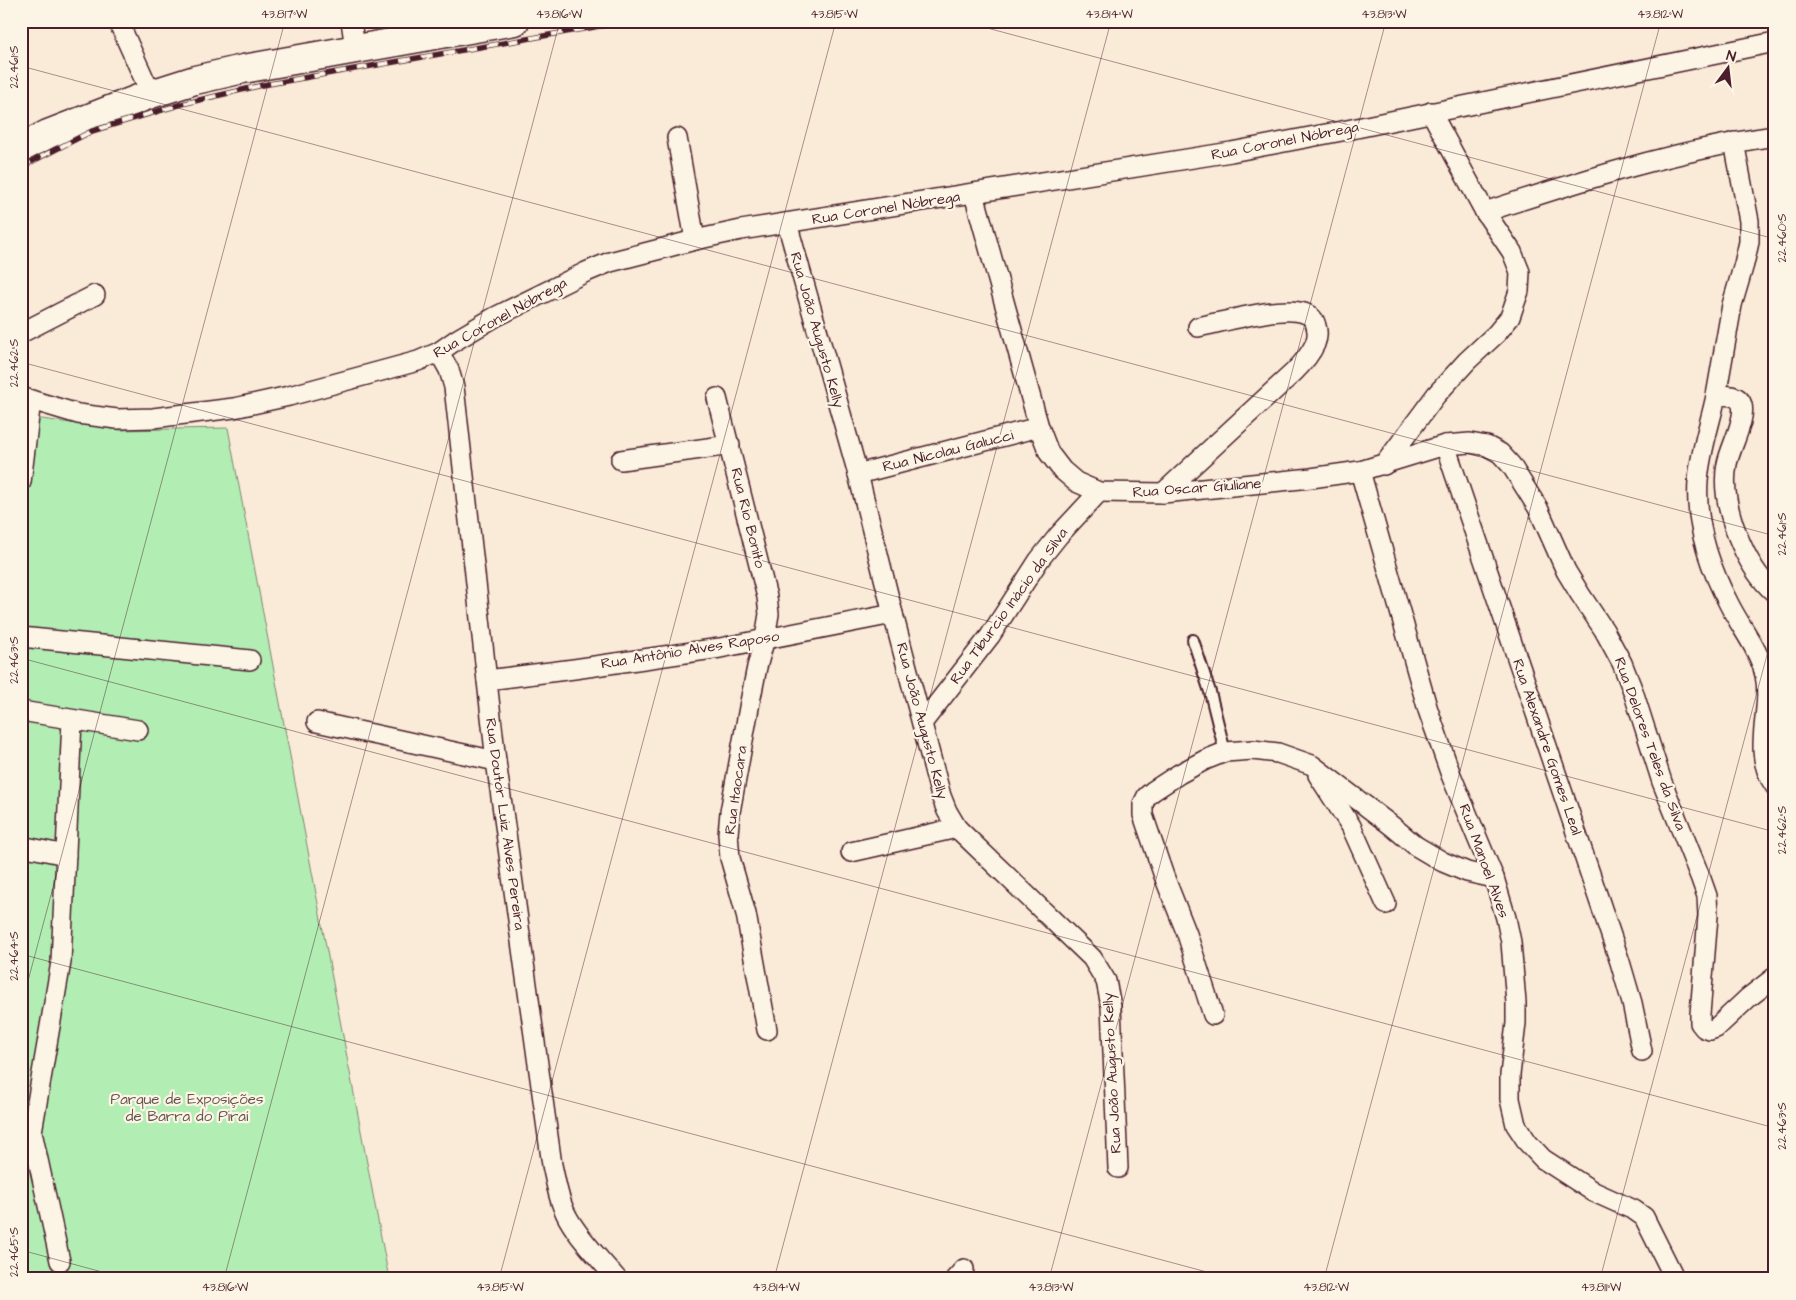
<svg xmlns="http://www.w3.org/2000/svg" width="1796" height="1300" viewBox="0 0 1796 1300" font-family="'Architects Daughter',sans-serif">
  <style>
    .green { fill: #b2eeb4; stroke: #7e8670 }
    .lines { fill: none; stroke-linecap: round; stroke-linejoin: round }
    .lane-casing { stroke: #4a1f2b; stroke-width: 14 }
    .street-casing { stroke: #4a1f2b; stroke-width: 22 }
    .secondary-casing { stroke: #4a1f2b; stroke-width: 31 }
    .lane { stroke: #fcf5e5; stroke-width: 10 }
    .street { stroke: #fcf5e5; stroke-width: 19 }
    .secondary { stroke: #fcf5e5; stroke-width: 28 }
    .rail-casing { stroke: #4a1f2b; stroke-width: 5.5 }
    .rail { stroke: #fcf5e5; stroke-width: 4; stroke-dasharray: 11; stroke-linecap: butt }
    .ticks { fill: none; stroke: #4a1f2b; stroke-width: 1; stroke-opacity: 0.45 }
    .labels { text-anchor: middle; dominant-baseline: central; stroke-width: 4.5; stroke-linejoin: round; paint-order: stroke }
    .street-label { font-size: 15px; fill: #4a1f2b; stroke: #fcf5e5 }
    .park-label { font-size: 15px; fill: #64534d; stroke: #fcf5e5 }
    .neatline { fill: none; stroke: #4a1f2b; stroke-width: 2 }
    .ticks-label { font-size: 12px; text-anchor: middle; fill: #4a1f2b }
  </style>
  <rect width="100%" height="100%" fill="#faead8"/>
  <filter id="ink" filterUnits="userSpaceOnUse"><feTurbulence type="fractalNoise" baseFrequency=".02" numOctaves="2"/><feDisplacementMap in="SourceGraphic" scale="10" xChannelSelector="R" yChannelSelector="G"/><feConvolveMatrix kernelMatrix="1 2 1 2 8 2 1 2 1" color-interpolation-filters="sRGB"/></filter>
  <g filter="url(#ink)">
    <path class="green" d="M21,416l99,14 108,-2 161,851 -368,-1z"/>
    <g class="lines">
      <g class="lane-casing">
        <path id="lane" d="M1193,640l17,52 15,60"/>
      </g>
      <g class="street-casing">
        <g id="street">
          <path d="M118,21l33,73"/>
          <path d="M351,21l4,27"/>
          <path d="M677,138l18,102"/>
          <path d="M974,194l65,233 10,26 13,17 14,12 23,10 64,1 148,-15 49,-7 85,-26 25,-2 17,3 13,7 11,12 27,43 28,63 14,23 24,36 18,33 11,28 29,91 39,97 6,17 1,20 -8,98v9l4,5 6,2 6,-2 32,-30 27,-21"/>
          <path d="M1485,212c95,-31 190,-62 290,-76"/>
          <path d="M787,223l71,251 35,140 48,182 6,15 10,17 135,130 14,23 5,25 7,162"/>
          <path d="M21,333l74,-38"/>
          <path d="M439,352l10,18 5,17 42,374 56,404c4,18 7,37 16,53 13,23 32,41 49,61"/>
          <path d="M1716,396l16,-91 12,-41 5,-22v-21l-15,-79"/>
          <path d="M21,397l57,17 39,5 36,-1 81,-10 55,-12 129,-35 21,-9 17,-12 39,-23 91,-45 24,-10 85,-22 46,-10 490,-78 116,-22 428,-88"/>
          <path d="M717,398l50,199 2,17 -4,24 -8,29 -7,35 -20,110 -2,22 2,24 16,56 21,116"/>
          <path d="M1445,445l175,517 12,41 10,48"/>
          <path d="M621,460l109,-15"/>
          <path d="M1384,465l52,-70 31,-34 30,-28 13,-16 9,-26 1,-19 -8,-20 -27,-40 -54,-100"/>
          <path d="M1360,471l68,239 23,65 43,103 12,40 5,24 5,61v20l-6,52v24l6,26 12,18 15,16 51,33 40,18 10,7 31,62"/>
          <path d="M858,474l181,-47"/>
          <path d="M21,482l10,-82"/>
          <path d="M1163,493l131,-121c8,-8 16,-17 21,-28 2,-5 3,-12 1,-18 -1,-6 -6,-11 -12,-13 -24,-8 -80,9 -106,14"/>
          <path d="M1775,593c-30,-26 -56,-89 -48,-129 3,-16 19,-44 15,-59 -3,-11 -16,-10 -26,-9 -6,28 -16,56 -18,85 -3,44 11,85 31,123 12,24 30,45 36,71 8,37 -15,77 10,111"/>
          <path d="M21,637l229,23"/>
          <path d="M487,680l87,-11 146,-21 173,-34"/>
          <path d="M21,711l117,19"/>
          <path d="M317,722l179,39"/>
          <path d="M923,722l67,-86 49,-76 20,-25 40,-43"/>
          <path d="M1318,775l33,51 35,78"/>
          <path d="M21,846l45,9"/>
          <path d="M851,852l106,-24"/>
          <path d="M1213,1015l-26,-81 -23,-58 -21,-61v-11l4,-8 6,-5 26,-17 26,-14 20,-8 28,-2 25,3 34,12 80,61 24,20 27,16 24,10 27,6"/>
          <path d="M60,1261l-28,-129 29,-170 11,-242"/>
          <path d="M955,1279l9,-10"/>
        </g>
      </g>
      <g class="secondary-casing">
        <path id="secondary" d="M21,148l27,-14 103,-40 44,-14 48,-11 272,-48"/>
      </g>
      <use href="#lane" class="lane"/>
      <use href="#street" class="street"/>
      <use href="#secondary" class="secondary"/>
      <g class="rail-casing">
        <path id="rail" d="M21,167l71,-36 90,-27 81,-19 366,-64"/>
      </g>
      <use href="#rail" class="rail"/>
    </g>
  </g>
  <path class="ticks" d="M961,21l814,218M21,66l1754,470M21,362l1754,470M21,658l1754,470M21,954l1212,325M21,1007l264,-986M21,1250l107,29M224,1279l336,-1258M499,1279l337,-1258M774,1279l337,-1258M1049,1279l337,-1258M1324,1279l337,-1258M1600,1279l175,-654"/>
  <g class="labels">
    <g class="street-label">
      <text transform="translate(1285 141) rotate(-11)">Rua Coronel Nóbrega</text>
      <text transform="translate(886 208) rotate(-9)">Rua Coronel Nóbrega</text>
      <text transform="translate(500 318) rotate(-29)">Rua Coronel Nóbrega</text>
      <text transform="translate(817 330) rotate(74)">Rua João Augusto Kelly</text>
      <text transform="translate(948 451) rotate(-14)">Rua Nicolau Galucci</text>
      <text transform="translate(1197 488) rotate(-4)">Rua Oscar Giuliane</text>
      <text transform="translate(748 518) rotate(76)">Rua Rio Bonito</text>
      <text transform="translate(1009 606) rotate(-54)">Rua Tiburcio Inácio da Silva</text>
      <text transform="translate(690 650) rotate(-9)">Rua Antônio Alves Raposo</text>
      <text transform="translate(922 721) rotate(75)">Rua João Augusto Kelly</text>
      <text transform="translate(1650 744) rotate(70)">Rua Delores Teles da Silva</text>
      <text transform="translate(1547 747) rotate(71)">Rua Alexandre Gomes Leal</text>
      <text transform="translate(736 790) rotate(-82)">Rua Itaocara</text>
      <text transform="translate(505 824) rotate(82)">Rua Doutor Luiz Alves Pereira</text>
      <text transform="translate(1484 861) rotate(70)">Rua Manoel Alves</text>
      <text transform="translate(1112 1073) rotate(-93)">Rua João Augusto Kelly</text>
    </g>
    <g class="park-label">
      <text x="187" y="1099">Parque de Exposições<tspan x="187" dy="17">de Barra do Piraí</tspan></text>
    </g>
  </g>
  <rect width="1796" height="1300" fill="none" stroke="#fcf5e5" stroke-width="55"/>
  <g transform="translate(1728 68) rotate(15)" stroke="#fcf5e5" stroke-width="4" paint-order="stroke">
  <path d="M0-4L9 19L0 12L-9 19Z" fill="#4a1f2b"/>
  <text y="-8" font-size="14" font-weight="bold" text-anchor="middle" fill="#4a1f2b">N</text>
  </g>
  <rect x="28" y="28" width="1740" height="1244" class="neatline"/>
  <g class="ticks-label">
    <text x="284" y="18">43.817°W</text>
    <text x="559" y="18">43.816°W</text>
    <text x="834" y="18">43.815°W</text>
    <text x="1109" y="18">43.814°W</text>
    <text x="1384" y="18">43.813°W</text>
    <text x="1660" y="18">43.812°W</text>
    <text transform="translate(14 67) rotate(-90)" y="4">22.461°S</text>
    <text transform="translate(1782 238) rotate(-90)" y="4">22.460°S</text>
    <text transform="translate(14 363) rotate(-90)" y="4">22.462°S</text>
    <text transform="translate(1782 534) rotate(-90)" y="4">22.461°S</text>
    <text transform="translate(14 660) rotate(-90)" y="4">22.463°S</text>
    <text transform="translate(1782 830) rotate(-90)" y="4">22.462°S</text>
    <text transform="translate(14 956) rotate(-90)" y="4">22.464°S</text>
    <text transform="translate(1782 1126) rotate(-90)" y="4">22.463°S</text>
    <text transform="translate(14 1252) rotate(-90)" y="4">22.465°S</text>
    <text x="225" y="1291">43.816°W</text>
    <text x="500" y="1291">43.815°W</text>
    <text x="776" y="1291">43.814°W</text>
    <text x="1051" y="1291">43.813°W</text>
    <text x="1326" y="1291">43.812°W</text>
    <text x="1601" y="1291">43.811°W</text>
  </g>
</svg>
